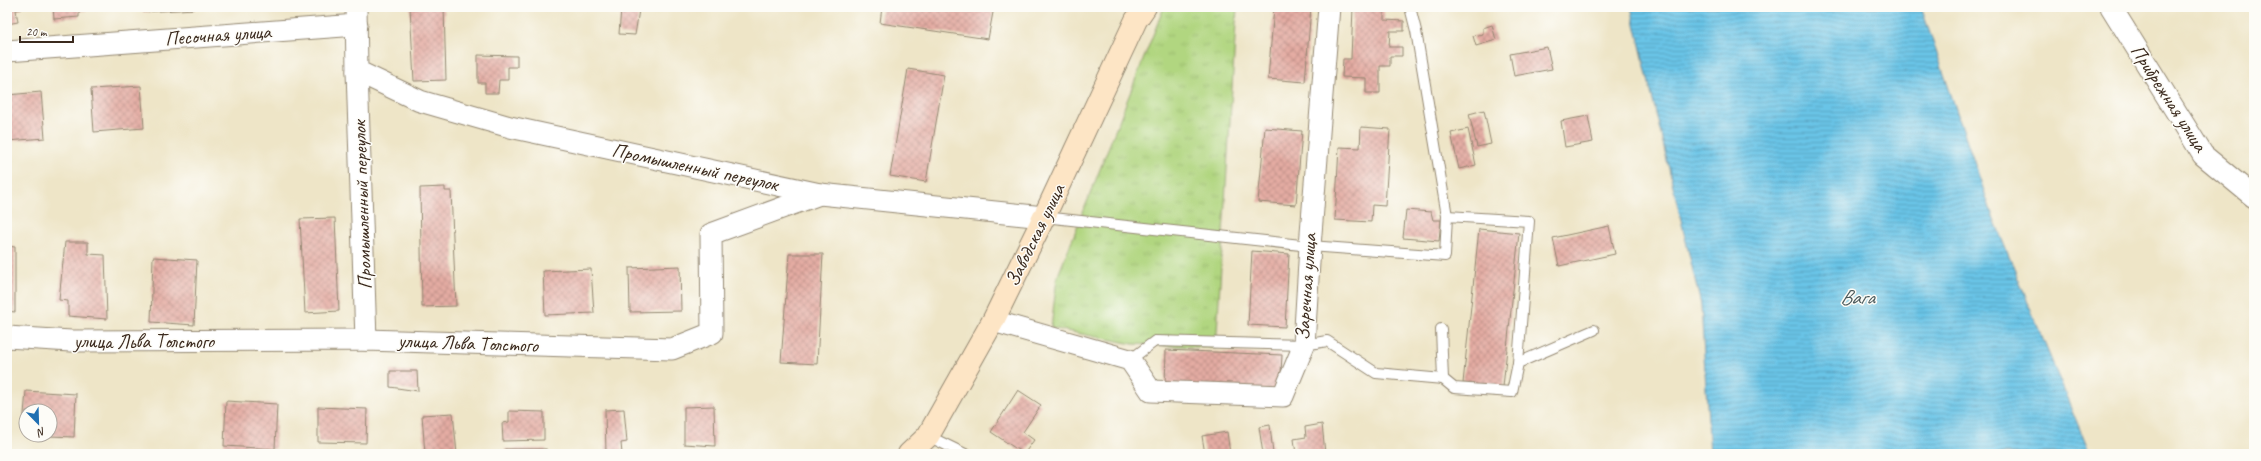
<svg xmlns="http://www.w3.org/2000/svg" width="2261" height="461" viewBox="0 0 2261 461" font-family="Caveat,sans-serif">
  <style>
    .park { fill: url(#park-tufts); stroke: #76804f }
    .water { fill: url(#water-rules); stroke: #527782 }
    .building { fill: url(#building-cross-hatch) }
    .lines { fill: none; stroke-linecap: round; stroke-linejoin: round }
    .service-casing { stroke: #948872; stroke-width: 12 }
    .minor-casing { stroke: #948872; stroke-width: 23 }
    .secondary-casing { stroke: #948872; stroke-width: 24 }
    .service { stroke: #fff; stroke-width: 10 }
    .minor { stroke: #fff; stroke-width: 21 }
    .secondary { stroke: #fde5c5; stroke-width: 22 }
    .labels { text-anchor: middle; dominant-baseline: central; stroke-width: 3; stroke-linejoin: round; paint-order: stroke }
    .street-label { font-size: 20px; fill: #3b2a1e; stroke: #fdfcf7 }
    .water-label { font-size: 21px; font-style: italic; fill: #49585a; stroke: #fdfcf7 }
  </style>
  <defs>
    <pattern id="park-tufts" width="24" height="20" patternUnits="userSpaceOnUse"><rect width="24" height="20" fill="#b1d680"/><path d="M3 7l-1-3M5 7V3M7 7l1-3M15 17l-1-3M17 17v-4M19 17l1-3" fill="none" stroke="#99b86e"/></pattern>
    <pattern id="water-rules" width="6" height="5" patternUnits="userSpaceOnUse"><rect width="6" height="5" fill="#69c4e7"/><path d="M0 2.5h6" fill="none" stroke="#589fbb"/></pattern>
    <pattern id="building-cross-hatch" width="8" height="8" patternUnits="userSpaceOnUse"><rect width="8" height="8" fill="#e4aca3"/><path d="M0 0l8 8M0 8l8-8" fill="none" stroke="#ba8c84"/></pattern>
  </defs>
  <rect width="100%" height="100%" fill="#fdfcf7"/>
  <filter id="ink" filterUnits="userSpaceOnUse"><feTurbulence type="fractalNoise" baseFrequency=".025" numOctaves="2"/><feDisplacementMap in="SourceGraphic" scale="8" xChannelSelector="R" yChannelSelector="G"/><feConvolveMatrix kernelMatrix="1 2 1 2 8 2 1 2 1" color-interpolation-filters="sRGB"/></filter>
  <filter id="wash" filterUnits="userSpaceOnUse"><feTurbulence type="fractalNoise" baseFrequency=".012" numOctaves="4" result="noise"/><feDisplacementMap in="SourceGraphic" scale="16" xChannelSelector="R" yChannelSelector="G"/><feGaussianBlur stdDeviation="0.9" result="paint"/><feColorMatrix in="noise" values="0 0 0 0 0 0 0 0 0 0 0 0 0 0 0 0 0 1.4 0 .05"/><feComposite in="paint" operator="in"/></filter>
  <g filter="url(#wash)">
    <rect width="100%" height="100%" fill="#eee5c7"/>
    <path class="park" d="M1164,7h73l-21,341 -83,-4 -82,-16 6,-50z"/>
    <path class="water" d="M1631,7h290l73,213 96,234h-380l-9,-149z"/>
    <g id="blocks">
      <g class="building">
        <path d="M7,7h15v2l-6,1 2,12 -11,2z"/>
        <path d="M53,7h58v1l-32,3v6l-25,2z"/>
        <path d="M143,7h52v2l-52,3z"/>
        <path d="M410,7h34l2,73 -32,1z"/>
        <path d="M882,7h112l-6,32 -108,-16z"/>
        <path d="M1274,7h37l-6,75 -37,-3z"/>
        <path d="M1353,7h31v13l20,1v10h-14l-1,16h13v9h-12v10h-10v27h-14v-15l-24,-1 1,-18h8z"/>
        <path d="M621,8l18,2 -4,25 -16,-1z"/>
        <path d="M1492,25l4,15 -20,6 -3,-10 10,-2v-6z"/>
        <path d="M1547,47l5,22 -38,7 -4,-22z"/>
        <path d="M478,55l39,1v11h-9v13h-9l-1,13h-13v-10h-7z"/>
        <path d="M908,69l36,6 -18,107 -36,-6z"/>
        <path d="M141,86l3,42 -50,4 -3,-43z"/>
        <path d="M41,92l4,46 -38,3v-46z"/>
        <path d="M1484,110l7,34 -14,3 -8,-33z"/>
        <path d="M1588,116l5,26 -28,5 -4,-26z"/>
        <path d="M1361,127l29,2 -5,77 -13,-1 -1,17 -36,-2 4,-73 21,1z"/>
        <path d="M1265,128l37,3 -6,74 -38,-3z"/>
        <path d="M1468,129l8,36 -17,4 -8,-36z"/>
        <path d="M445,187v4h6l5,115 -34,1 -2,-119z"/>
        <path d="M1406,210l25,2 2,8h8l-2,21 -36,-3z"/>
        <path d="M335,218l4,93 -34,2 -5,-94z"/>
        <path d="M1609,226l6,28 -56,12 -6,-28z"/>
        <path d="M1479,229l40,4 -16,154 -40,-4z"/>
        <path d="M65,242h23v12l17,1 2,64 -39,-3v-15l-9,-1z"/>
        <path d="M7,246l8,1v65l-8,-1z"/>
        <path d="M1252,251l37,3 -4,73 -37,-2z"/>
        <path d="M789,254h34l-6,110 -36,-2z"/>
        <path d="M153,257l44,3 -3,65 -43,-3z"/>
        <path d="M680,266l1,45 -51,1 -1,-44z"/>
        <path d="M591,269l3,44 -49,2 -2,-44z"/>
        <path d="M1166,350l116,5 -2,36 -115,-5z"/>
        <path d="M390,371h27l1,20 -28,-4z"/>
        <path d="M1018,390l23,15 -18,27 11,8 -10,14 -33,-22z"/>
        <path d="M26,391l50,3 -2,43 -24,-1v-25h-24v24l-2,-1v-20z"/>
        <path d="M226,401l51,3 -2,45 -51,-3z"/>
        <path d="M714,406l1,40 -31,-2v-37z"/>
        <path d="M318,407l49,2 -1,34 -48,-1z"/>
        <path d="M624,409l3,33 -6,1 1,11h-16l-1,-44z"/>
        <path d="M509,411l35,1v28l-41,1 -1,-18 7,-1z"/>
        <path d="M453,413l4,41h-32l-3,-39z"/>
        <path d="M1322,424l3,29 -29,1 -2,-15 12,-2 -1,-10z"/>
        <path d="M1270,425l3,29h-10l-4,-27z"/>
        <path d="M1227,432l3,22h-25l-3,-18z"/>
        <rect x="505" y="449" width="41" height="5"/>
      </g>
    </g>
  </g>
  <g filter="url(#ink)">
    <use href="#blocks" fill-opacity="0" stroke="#948872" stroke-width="1"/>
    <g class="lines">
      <g class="service-casing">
        <g id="service">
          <path d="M1410,7l6,24 31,185"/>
          <path d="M1044,217l266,29 135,10 2,-40 82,5 -11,142"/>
          <path d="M1130,360l25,-19 149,4 23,-4 49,32 67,6 -2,-50"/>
          <path d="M1443,379l11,9 58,4 6,-29 76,-33"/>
          <path d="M928,436l37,18"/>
        </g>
      </g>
      <g class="minor-casing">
        <g id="minor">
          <path d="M356,7l1,64 63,30 90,26 310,67 224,23"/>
          <path d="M2111,7l92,148 51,42"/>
          <path d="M7,51l350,-26"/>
          <path d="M357,71l9,269"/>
          <path d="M993,321l137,39 21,31 132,5 21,-51 6,-99 19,-239"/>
          <path d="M7,337l64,4 295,-1 306,9 40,-16 -1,-99 109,-40"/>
        </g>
      </g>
      <g class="secondary-casing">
        <path id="secondary" d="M909,454l19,-18 65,-115 51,-104 92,-197 9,-13"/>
      </g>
      <use href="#service" class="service"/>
      <use href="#minor" class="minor"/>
      <use href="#secondary" class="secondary"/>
    </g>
  </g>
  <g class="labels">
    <g class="street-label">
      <text transform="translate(218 35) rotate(-4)">Песочная улица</text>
      <text transform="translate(2169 98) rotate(57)">Прибрежная улица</text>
      <text transform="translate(695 167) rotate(12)">Промышленный переулок</text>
      <text transform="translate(362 205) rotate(-92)">Промышленный переулок</text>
      <text transform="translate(1035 235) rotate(-64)">Заводская улица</text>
      <text transform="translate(1306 287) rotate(-86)">Заречная улица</text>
      <text x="144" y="341">улица Льва Толстого</text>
      <text transform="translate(468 343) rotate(2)">улица Льва Толстого</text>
    </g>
    <g class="water-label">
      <text x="1857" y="297">Вага</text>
    </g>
  </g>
  <rect width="2261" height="461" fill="none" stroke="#fdfcf7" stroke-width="24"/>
  <g transform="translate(38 423) rotate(157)"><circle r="19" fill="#fdfcf7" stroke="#afa8a0"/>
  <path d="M0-3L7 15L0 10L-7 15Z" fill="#1f6fb2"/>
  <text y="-6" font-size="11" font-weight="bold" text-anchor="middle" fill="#3b2a1e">N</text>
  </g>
  <path d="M20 36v6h53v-6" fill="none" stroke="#3b2a1e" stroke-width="2"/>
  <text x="26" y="36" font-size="12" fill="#3b2a1e" stroke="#fdfcf7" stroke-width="3" paint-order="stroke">20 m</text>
</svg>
